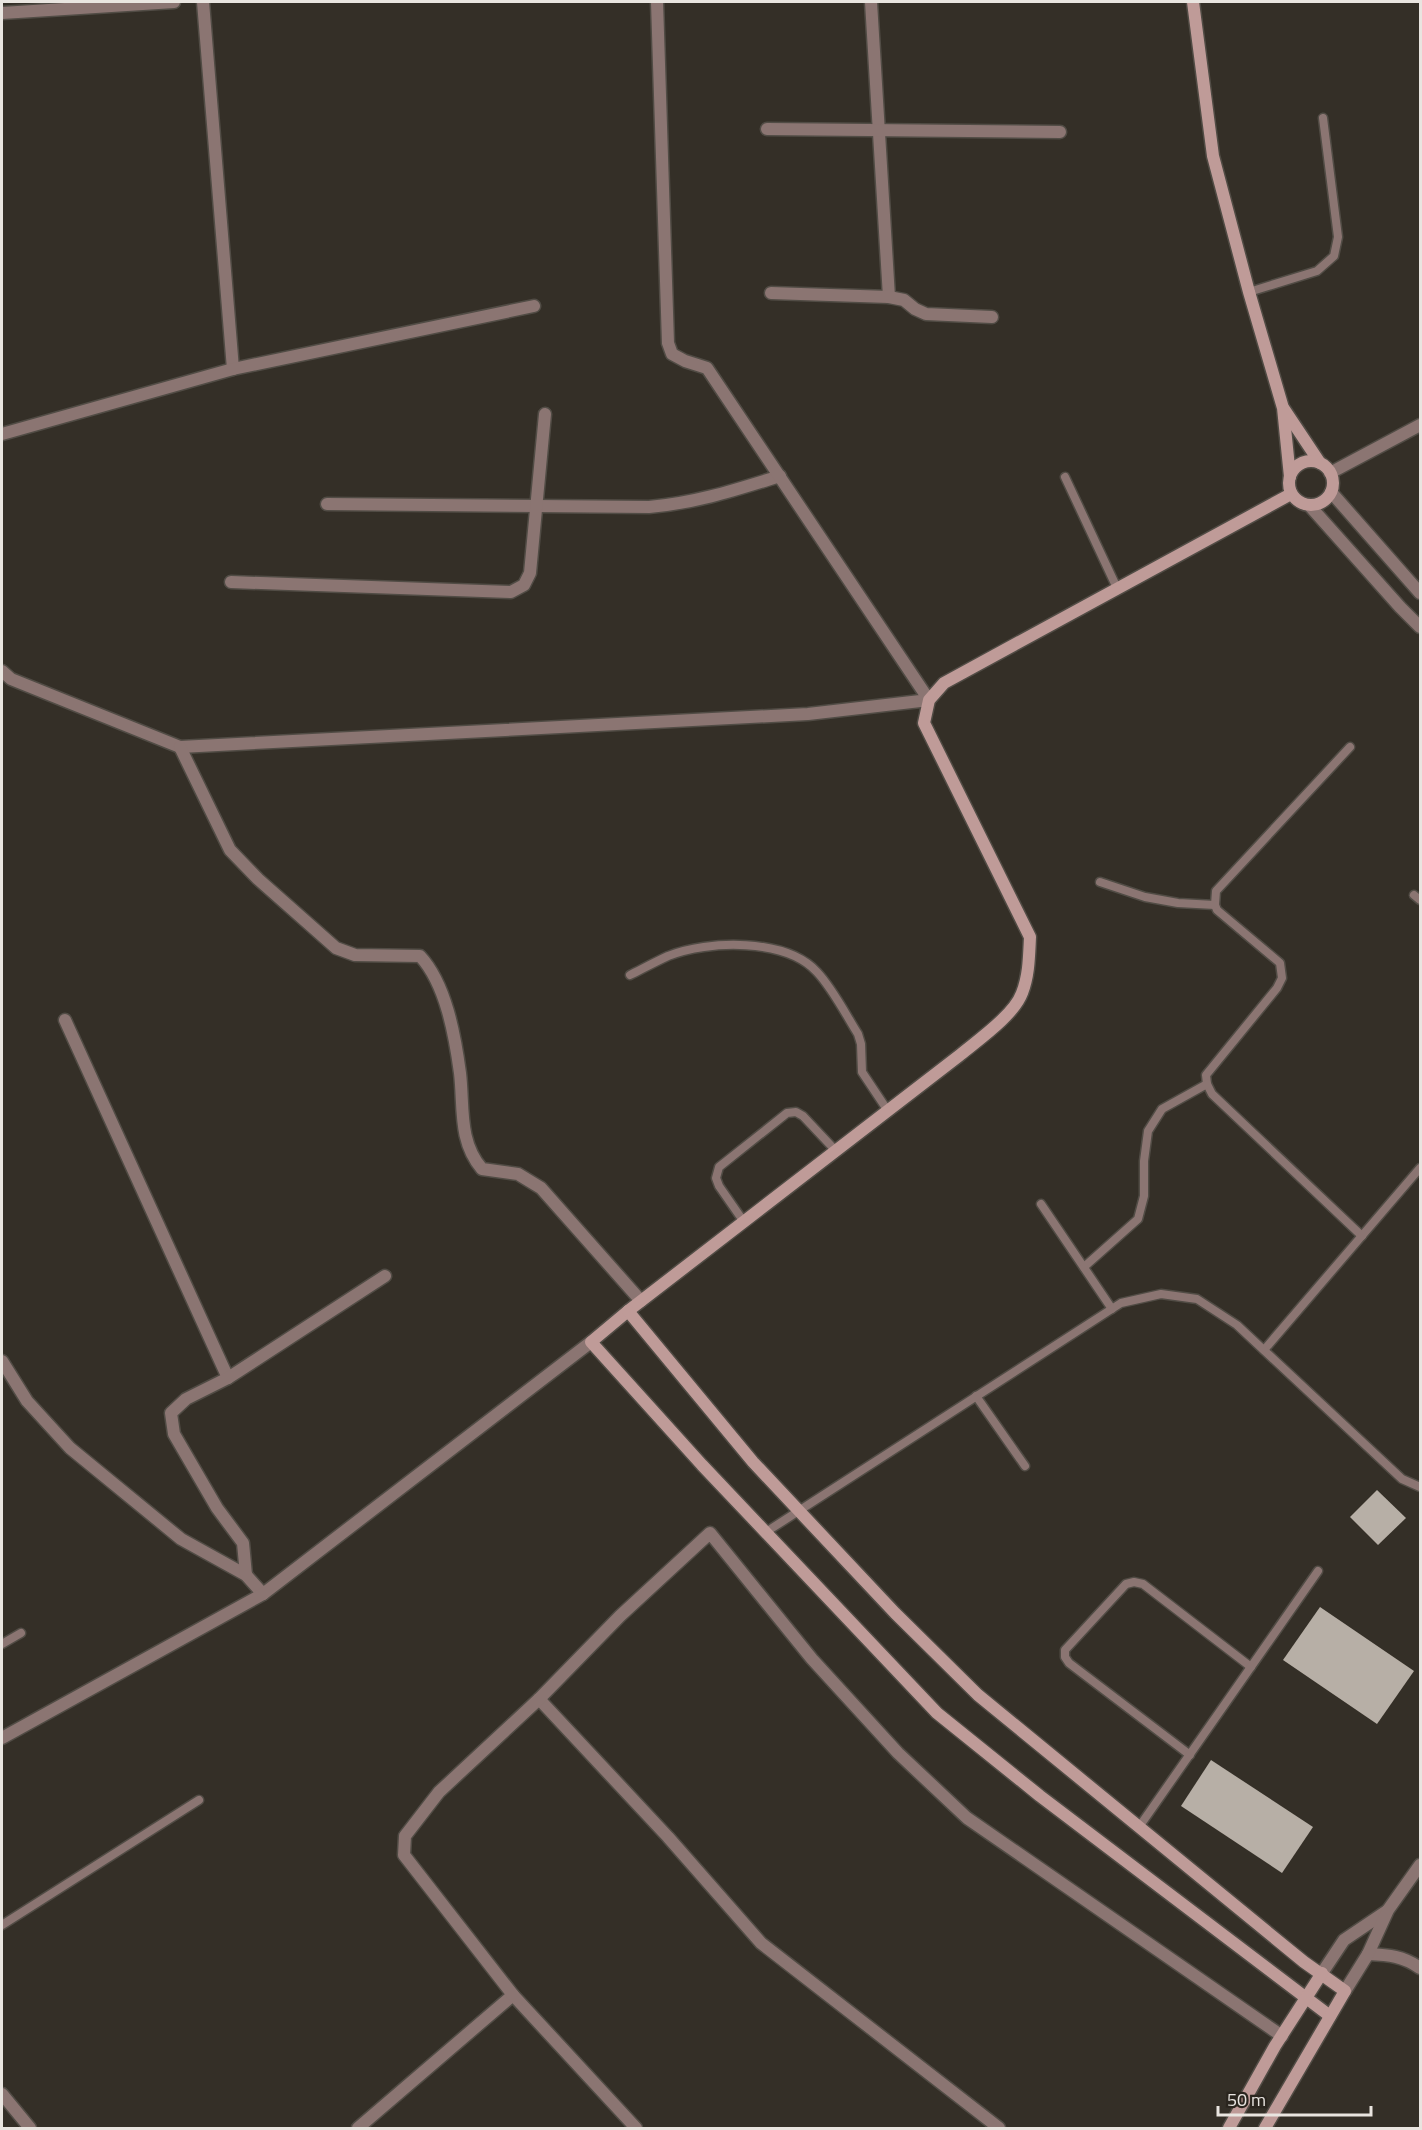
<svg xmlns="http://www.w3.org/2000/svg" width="1422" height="2130" viewBox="0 0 1422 2130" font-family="'Titillium Web',sans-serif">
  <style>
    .building { fill: #b7afa6 }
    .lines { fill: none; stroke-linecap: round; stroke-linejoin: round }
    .lane-casing { stroke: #514c45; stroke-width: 11 }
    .street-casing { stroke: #514c45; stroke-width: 15 }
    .secondary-casing { stroke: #514c45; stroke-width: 15 }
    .lane { stroke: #8b7572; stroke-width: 8 }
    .street { stroke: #8b7572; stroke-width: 12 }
    .secondary { stroke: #bf9b98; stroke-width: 12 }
  </style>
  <rect width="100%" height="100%" fill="#342f27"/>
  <g class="building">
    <path d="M1377,1490l29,28 -28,27 -28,-28z"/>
    <path d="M1320,1607l94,64 -37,53 -94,-64z"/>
    <path d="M1211,1760l102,67 -31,46 -101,-67z"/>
  </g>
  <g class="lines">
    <g class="lane-casing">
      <g id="lane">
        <path d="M1249,292l68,-21 17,-15 4,-19 -15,-119"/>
        <path d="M1065,477l52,111"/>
        <path d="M1350,747l-134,144 -1,14 2,5 63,53 2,15 -5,10 -71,87 1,9 5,10 150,142"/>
        <path d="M1100,882l45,15 33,6 37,2"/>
        <path d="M1414,895l6,5"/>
        <path d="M630,975c12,-6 25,-13 38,-19 40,-16 118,-18 149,16 16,17 29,43 41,62l3,10 1,28 26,39"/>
        <path d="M1041,1204l71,105"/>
        <path d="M744,1222l-25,-36 -3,-8 3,-11 68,-54 9,-1 7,4 33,35"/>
        <path d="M1084,1267l54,-48 6,-23v-35l4,-30 14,-22 45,-25"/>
        <path d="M1264,1350l156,-182"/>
        <path d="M976,1396l49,70"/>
        <path d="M766,1532l355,-229 40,-9 36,5 40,26 165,154 18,8"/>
        <path d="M2,1644l19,-11"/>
        <path d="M1190,1755l-121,-92 -4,-6v-7l61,-66 8,-2 9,2 108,83"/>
        <path d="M1139,1827l179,-256"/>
        <path d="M2,1925l197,-125"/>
      </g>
    </g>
    <g class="street-casing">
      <g id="street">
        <path d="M203,2l30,367"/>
        <path d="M871,2l18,295"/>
        <path d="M2,13l172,-11"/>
        <path d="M767,129l293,3"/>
        <path d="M771,293l118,4 15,3 11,9 11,5 66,3"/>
        <path d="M2,434l231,-65 301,-63"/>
        <path d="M1330,473l90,-48"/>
        <path d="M1331,492l89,101"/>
        <path d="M327,504l322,3c47,-4 86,-17 131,-31"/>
        <path d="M1309,505l91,102 20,20"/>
        <path d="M231,582l280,10 13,-7 6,-12 15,-159"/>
        <path d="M2,671l9,8 169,68 628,-33 121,-14 -222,-332 -22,-7 -13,-7 -4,-11 -11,-341"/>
        <path d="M180,747l50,103 28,29 78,69 19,7 65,1c26,28 35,80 40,117 4,34 -2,68 22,96l36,5 23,14 100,113"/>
        <path d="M65,1020l163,358"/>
        <path d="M2,1361l25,40 43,47 111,91 65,36 17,19"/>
        <path d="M246,1575l-3,-32 -26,-35 -43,-74 -3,-21 15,-14 42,-21 157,-102"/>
        <path d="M539,1699l129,138 93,106 238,185"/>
        <path d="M2,1738l261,-144 328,-252"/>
        <path d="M1368,1954c21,1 35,2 52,14"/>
        <path d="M1322,1973l22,-33 43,-29"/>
        <path d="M1345,1991l23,-37 20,-44 32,-45"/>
        <path d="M2,2094l28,34"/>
        <path d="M358,2128l155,-133"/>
        <path d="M636,2128l-123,-133 -109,-140 1,-19 34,-44 100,-93 81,-83 90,-83 102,126 86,94 69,65 315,218"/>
      </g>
    </g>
    <g class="secondary-casing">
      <g id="secondary">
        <path d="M1193,2l20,154 36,136 34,116 7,69"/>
        <path d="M1284,409l36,54"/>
        <circle cx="1311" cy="483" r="22"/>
        <path d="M1291,494l-347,189 -15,17 -5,23 106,214c-1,20 -1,38 -8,56 -8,22 -44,47 -62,62l-332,256 -37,31 111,123 235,248 103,83 290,220"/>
        <path d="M628,1311l125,151 142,151 83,82 326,267 41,29 -80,137"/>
        <path d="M1229,2128l46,-82 47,-73"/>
      </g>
    </g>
    <use href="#lane" class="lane"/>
    <use href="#street" class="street"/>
    <use href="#secondary" class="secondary"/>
  </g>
  <rect width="1422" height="2130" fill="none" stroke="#e9e5e0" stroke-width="6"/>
  <path d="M1218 2106v9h153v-9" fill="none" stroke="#e9e5e0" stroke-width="3"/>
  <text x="1227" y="2106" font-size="18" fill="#e9e5e0" stroke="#2a251e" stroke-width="4.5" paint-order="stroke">50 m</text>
</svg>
